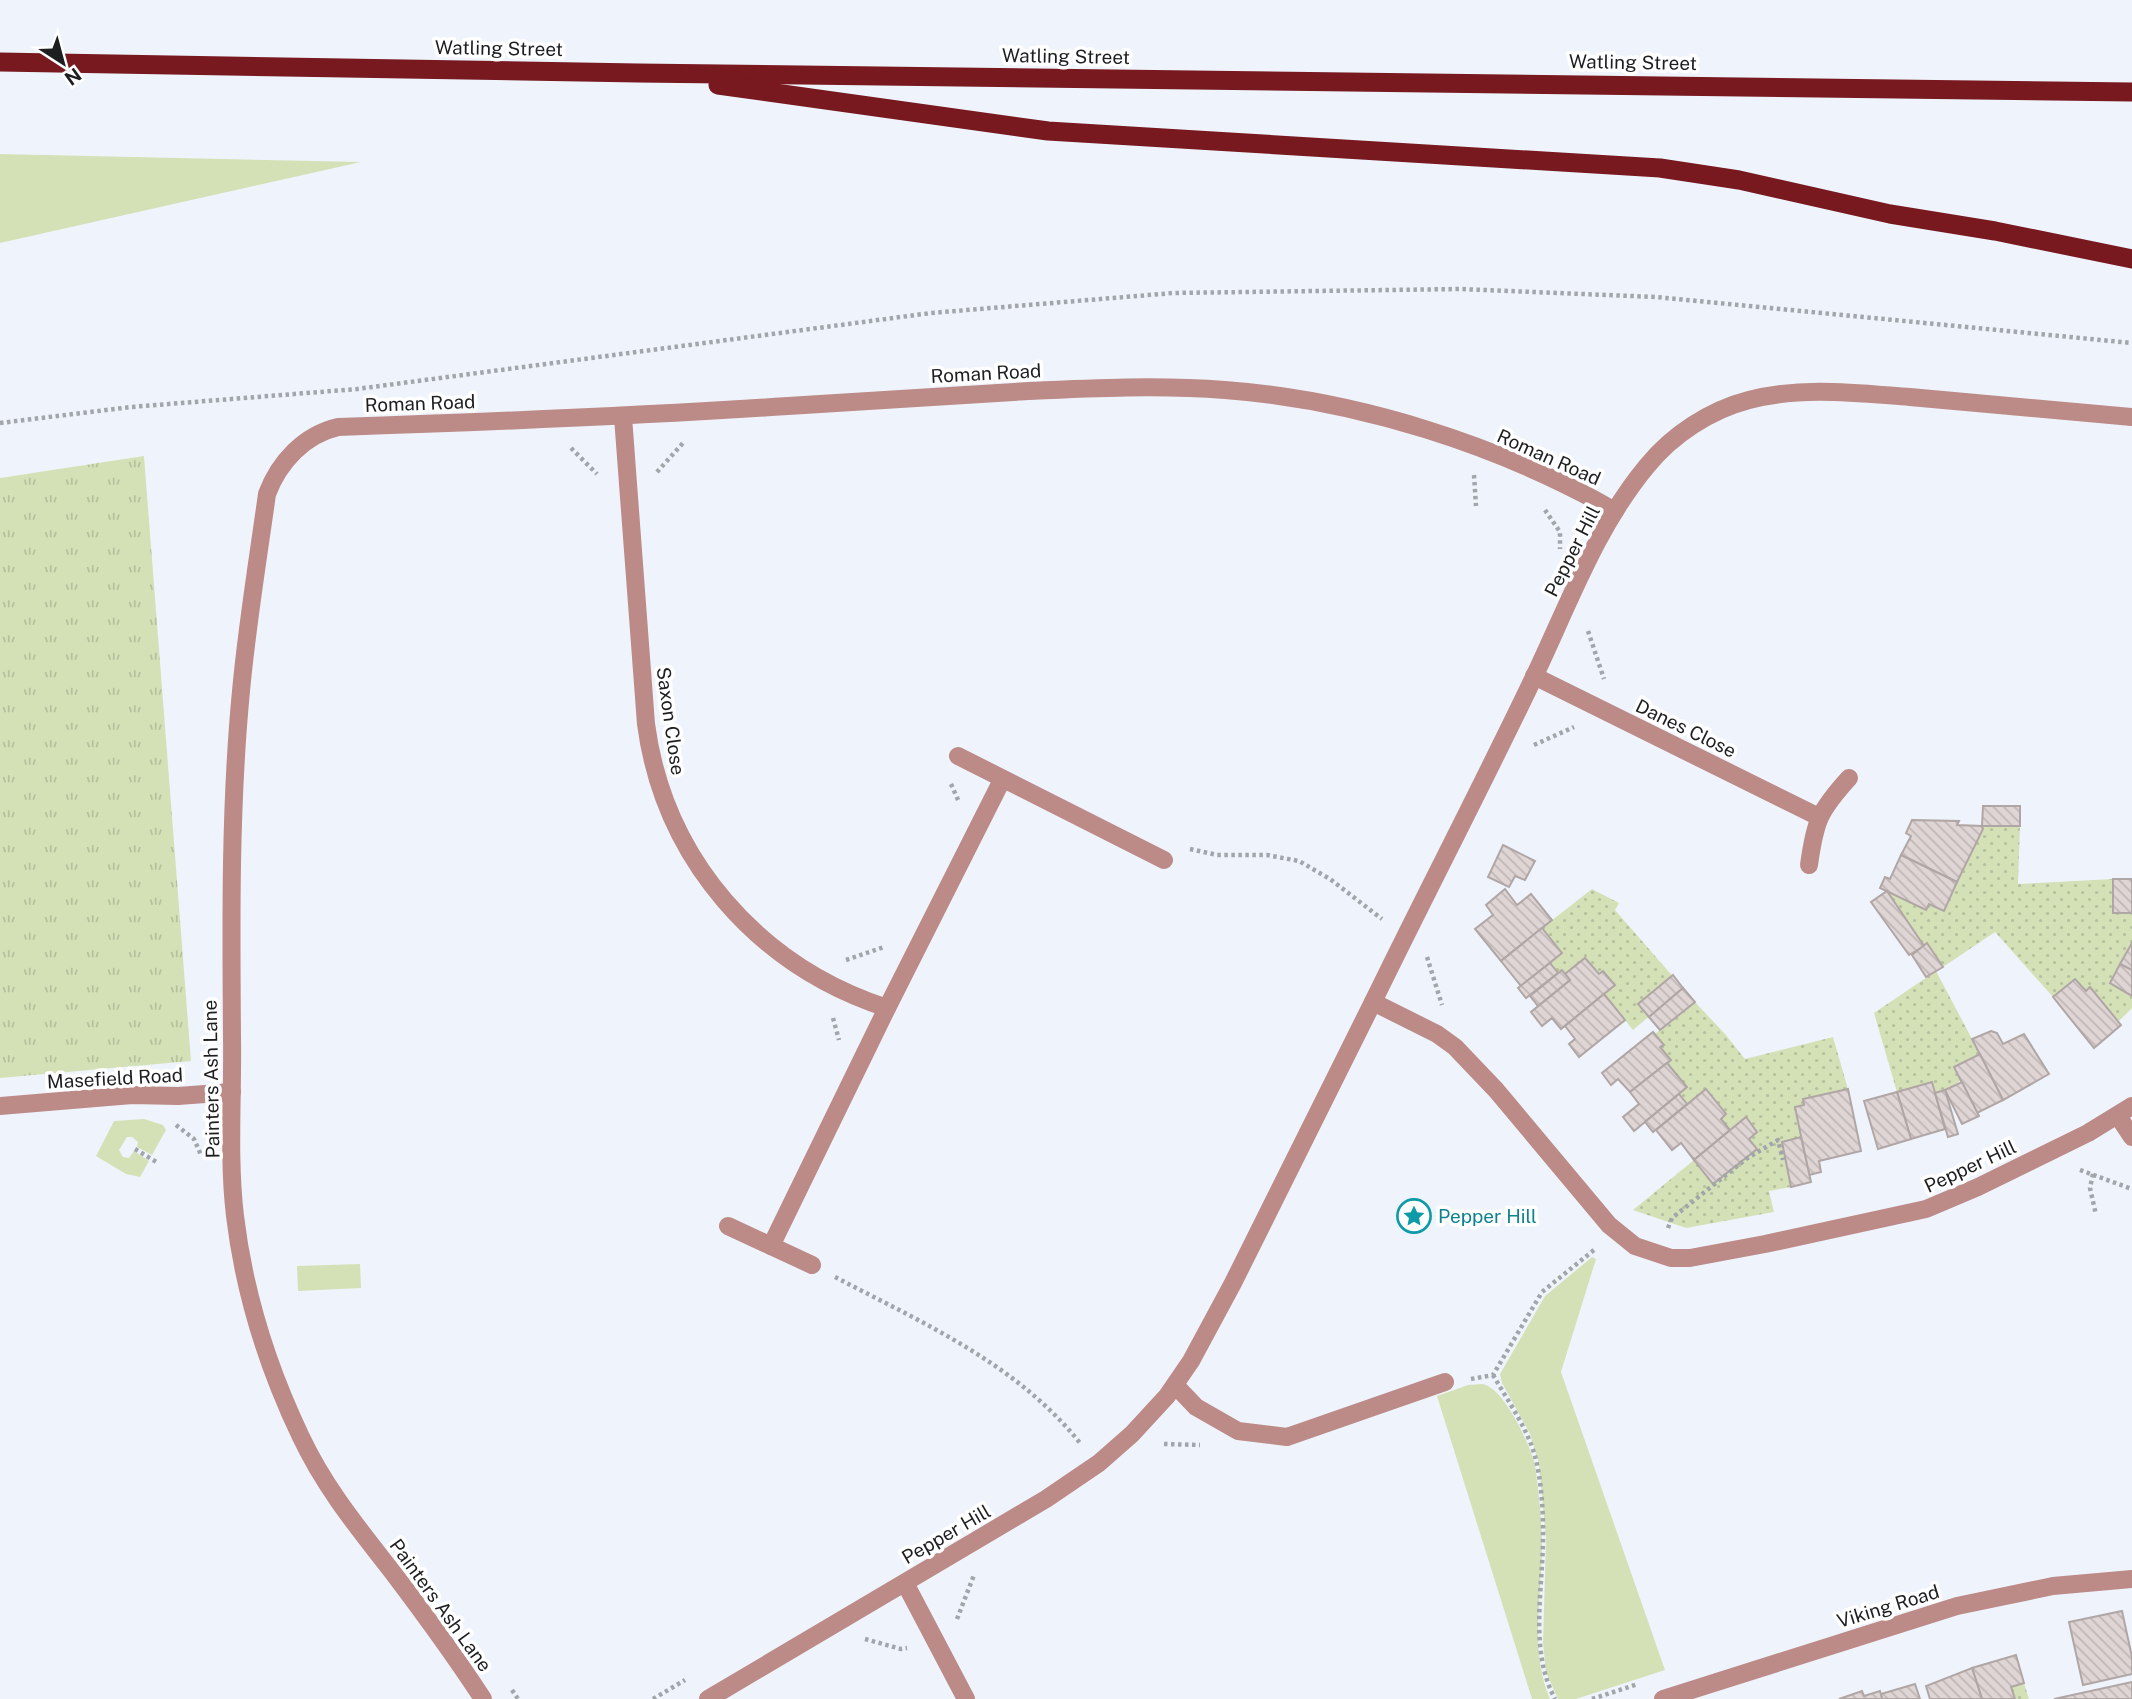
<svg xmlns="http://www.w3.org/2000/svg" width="2132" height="1699" viewBox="0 0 2132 1699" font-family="'Public Sans',sans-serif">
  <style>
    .grass { fill: #d4e1b7 }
    .park { fill: url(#park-tufts) }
    .garden { fill: url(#garden-dots) }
    .building { fill: url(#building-back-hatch); stroke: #b0a6a5; stroke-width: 2 }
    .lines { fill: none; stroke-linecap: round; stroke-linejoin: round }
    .path { stroke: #a2a6ab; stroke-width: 4.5; stroke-dasharray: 3.5 3.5; stroke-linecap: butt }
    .minor { stroke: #bc8a87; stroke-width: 18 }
    .trunk { stroke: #78181f; stroke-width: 19 }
    .labels { text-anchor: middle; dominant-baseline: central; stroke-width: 7; stroke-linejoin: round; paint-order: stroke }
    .street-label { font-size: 19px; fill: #1c1e20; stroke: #fff }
    .culture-label { font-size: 19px; fill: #0d838f; stroke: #fff; text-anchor: start }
  </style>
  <defs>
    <pattern id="park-tufts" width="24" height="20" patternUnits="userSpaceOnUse" patternTransform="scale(1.75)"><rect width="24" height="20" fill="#d4e1b7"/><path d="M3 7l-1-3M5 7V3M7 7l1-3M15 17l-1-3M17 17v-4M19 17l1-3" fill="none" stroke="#b5c19d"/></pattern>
    <pattern id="garden-dots" width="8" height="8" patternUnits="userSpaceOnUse" patternTransform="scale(1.75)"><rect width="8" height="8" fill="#d4e1b7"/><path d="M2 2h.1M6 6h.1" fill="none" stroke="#b5c19d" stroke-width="1.8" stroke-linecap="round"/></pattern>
    <pattern id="building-back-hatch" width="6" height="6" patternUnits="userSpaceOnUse" patternTransform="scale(1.75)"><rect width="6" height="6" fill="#dfd5d4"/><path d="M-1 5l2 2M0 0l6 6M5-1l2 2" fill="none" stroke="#bfb6b6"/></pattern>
  </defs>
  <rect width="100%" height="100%" fill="#eff4fc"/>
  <g class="grass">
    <path d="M0,154l361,8 -361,81z"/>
    <path d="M144,1119l19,6 3,5 -14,25 -15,-8 1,-5 -6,-5h-5l-8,13 4,7 6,1 5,-7 15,10 -9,16 -14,-3 -30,-18 18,-35z"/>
    <path d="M1592,1257l4,2 -35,113 104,298 -89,29h-18l-12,-27 -3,-29 3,-104 -7,-75 -9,-30 -28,-51 -2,-9 45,-78z"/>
    <path d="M360,1264l1,24 -63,3 -1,-25z"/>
    <path d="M1483,1384c22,5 47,61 52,81 4,28 7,57 7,85 -1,50 -12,102 8,149h-18l-95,-303 31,-11z"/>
  </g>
  <path class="park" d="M144,456l47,605 -191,17v-600z"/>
  <g class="garden">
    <path d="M1982,826h38l-2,58 95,-5v34h19v30l-22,40 22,13v12l-13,13 -29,-33 -4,3 -11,-12 -22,18 -58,-65 -52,35 -19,-21 -37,-55 38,19 4,-6 14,6 40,-80z"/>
    <path d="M1592,889l27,14 -4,7 68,78 -50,42 -29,-36 11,-9 -12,-14 -4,3 -14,-16 -20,16 -3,-4 -4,3 -8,-10 12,-10 -20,-25z"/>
    <path d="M1936,971l44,83c-14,22 -19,32 -45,39l-4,-11 -34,10 -23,-79z"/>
    <path d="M1695,1002l30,32 20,25 88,-22 15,52 -44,10v6l-9,2 6,30 -19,5 9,45 -22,4 5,21 -88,16 -53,-18 61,-50 20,23 43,-34 -8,-10 8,-7 -11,-14 -16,12 -9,-11 -15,-30 -19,15 -8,-10 8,-7 -20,-24 3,-4 -10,-12 3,-3 -8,-10z"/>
    <path d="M2024,1683l5,16h-14l-4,-12z"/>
  </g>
  <g class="building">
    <path d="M1983,806h37v20h-38z"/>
    <path d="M1912,820l47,1 -2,4 25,1 1,3 -26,53 -56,-27 10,-19 -5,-3z"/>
    <path d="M1503,845l32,16 -10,19 -10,-4 -6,11 -21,-10z"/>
    <path d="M1901,855l56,27 -13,29 -15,-7 -3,6 -46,-22 5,-11 5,2z"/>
    <rect x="2113" y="879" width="19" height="34"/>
    <path d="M1505,889l12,16 14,-11 21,26 -51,41 -26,-32 18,-14 -7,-10z"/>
    <path d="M1887,891l37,55 -15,9 -38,-53z"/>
    <path d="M1542,928l20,25 -41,33 -20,-25z"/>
    <path d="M1927,943l16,24 -17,10 -14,-22z"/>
    <path d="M2132,943v27l-12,-6z"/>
    <path d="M1585,958l14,16 4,-3 12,14 -54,44 -9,-11 -10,8 -11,-14 39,-32 -5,-6z"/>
    <path d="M1550,963l8,10 -32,25 -8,-10z"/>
    <path d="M2120,964l12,6v26l-22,-13z"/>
    <path d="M1562,970l8,10 -32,26 -8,-10z"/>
    <path d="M1673,975l10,13 -34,29 -11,-13z"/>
    <path d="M2075,979l11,12 4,-4 31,38 -27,23 -41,-51z"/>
    <path d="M1683,988l12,14 -35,28 -11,-13z"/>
    <path d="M1604,994l21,26 -46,37 -10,-13 6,-5 -10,-13z"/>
    <path d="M1991,1031l6,2 6,11 21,-10 25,40 -46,26 -31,-61z"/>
    <path d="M1653,1032l11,13 -4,2 11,13 -41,32 -12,-13 -7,6 -9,-12z"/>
    <path d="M1980,1054l23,46 -26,13 -23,-46z"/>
    <path d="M1667,1063l20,24 -53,44 -11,-14 16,-13 -9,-12z"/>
    <path d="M1932,1082l13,47 -34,10 -14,-47z"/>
    <path d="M1962,1082l17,34 -17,8 -17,-34z"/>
    <path d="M1706,1089l20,25 -5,5 9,11 -36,30 -13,-17 -9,7 -16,-20z"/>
    <path d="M1848,1089l13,62 -42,10 2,11 -12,3 -14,-68 9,-2 -1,-6z"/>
    <path d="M1945,1090l13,44 -10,3 -13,-44z"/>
    <path d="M1897,1092l14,47 -33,10 -14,-48z"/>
    <path d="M1679,1094l8,10 -34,28 -8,-10z"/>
    <path d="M1746,1117l11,15 -8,7 8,10 -44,35 -19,-24z"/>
    <path d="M1801,1137l10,45 -20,5 -9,-45z"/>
    <path d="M2122,1611l10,46v17l-49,11 -14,-63z"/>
    <path d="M2016,1655l8,28 -13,4 4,12h-33l-10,-31z"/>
    <path d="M1972,1668l10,31h-52l-4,-13z"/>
    <path d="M2132,1682v17h-78z"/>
    <path d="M1915,1684l5,15h-38l-1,-5z"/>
    <path d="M1862,1691l2,5 16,-5 2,8h-43z"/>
  </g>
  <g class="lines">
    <g class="path">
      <path d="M0,423l131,-16 226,-18 574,-76 242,-20 287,-4 196,8 476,46"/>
      <path d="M571,448l26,26"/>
      <path d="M657,472l26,-29"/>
      <path d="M1474,475l2,31"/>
      <path d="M1545,510l15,22v17"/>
      <path d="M1588,631l16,48"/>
      <path d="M1534,745l40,-18"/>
      <path d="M951,784l8,18"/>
      <path d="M1190,849l27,6h50l32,6 31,18 52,40"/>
      <path d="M1427,957l15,48"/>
      <path d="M846,960l38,-13"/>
      <path d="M833,1018l6,22"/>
      <path d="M176,1125l18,14 7,16"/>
      <path d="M135,1149l23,14"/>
      <path d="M2080,1170l52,19"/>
      <path d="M2093,1174l-3,14 6,27"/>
      <path d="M1668,1228l4,-10 74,-59 32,-19 5,20"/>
      <path d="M835,1277c88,46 182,87 245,166"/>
      <path d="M1493,1375c15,26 34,53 42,81 6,23 8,50 8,74 1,56 -15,118 12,169"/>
      <path d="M1471,1379l22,-4 49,-83 52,-42"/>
      <path d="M1164,1444l36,1"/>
      <path d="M957,1619l17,-44"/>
      <path d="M865,1639l36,10 6,-1"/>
      <path d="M512,1690l6,9"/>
      <path d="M653,1699l32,-19"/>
      <path d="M1592,1699l46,-15"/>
    </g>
    <g class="minor">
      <path d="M623,417l23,307c18,135 112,242 241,284"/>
      <path d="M2132,417c-74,-7 -148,-14 -222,-20 -54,-4 -108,-11 -161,3 -39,10 -77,35 -102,66 -51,61 -79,140 -113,211 -52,109 -108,216 -161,325l64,32 18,13 41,43 113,135 26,21 36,12h19l75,-14 161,-35 52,-22 110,-54 44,-27"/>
      <path d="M1534,676l285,141"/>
      <path d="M958,756l206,104"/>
      <path d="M1809,865c6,-44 10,-54 40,-87"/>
      <path d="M0,1106l132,-11 46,1 54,-4"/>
      <path d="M2118,1116l14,21"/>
      <path d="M728,1226l84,39"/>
      <path d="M771,1246l116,-238 115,-228"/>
      <path d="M1175,1385l21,22 42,24 49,6 158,-55"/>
      <path d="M905,1583l61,116"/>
      <path d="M483,1699c-28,-43 -58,-84 -89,-125 -35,-45 -69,-86 -93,-137 -33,-69 -57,-146 -66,-221 -7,-59 -2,-120 -3,-179 -1,-116 -2,-231 9,-346 6,-66 17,-132 26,-197 12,-32 37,-59 71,-67 150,-5 300,-11 450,-21 80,-5 161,-10 241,-15 65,-3 131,-6 196,-1 133,10 274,55 390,121"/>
      <path d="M708,1699l338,-200 53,-36 33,-29 35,-38 24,-35 42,-78 140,-281"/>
      <path d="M1663,1699l294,-93 96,-20 79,-7"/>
    </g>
    <g class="trunk">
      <path d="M0,62l638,11 1494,19"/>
      <path d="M718,85l330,46 612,37 79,12 151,34 105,17 137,28"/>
    </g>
  </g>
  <defs>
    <g id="sight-ring" transform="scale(1.75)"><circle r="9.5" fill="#fff" stroke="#0f9aa8" stroke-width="1.5"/><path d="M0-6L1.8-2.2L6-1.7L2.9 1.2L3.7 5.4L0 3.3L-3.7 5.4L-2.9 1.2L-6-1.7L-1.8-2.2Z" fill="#0f9aa8"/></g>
  </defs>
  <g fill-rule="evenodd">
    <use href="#sight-ring" x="1414" y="1216"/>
  </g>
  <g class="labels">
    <g class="street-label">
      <text transform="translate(499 48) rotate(1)">Watling Street</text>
      <text transform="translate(1066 56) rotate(1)">Watling Street</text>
      <text transform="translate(1633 62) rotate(1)">Watling Street</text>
      <text transform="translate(986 373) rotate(-3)">Roman Road</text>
      <text transform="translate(420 403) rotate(-2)">Roman Road</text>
      <text transform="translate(1549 457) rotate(24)">Roman Road</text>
      <text transform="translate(1572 551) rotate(-63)">Pepper Hill</text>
      <text transform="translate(671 721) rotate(82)">Saxon Close</text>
      <text transform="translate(1686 728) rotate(26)">Danes Close</text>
      <text transform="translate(115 1078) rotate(-3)">Masefield Road</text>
      <text transform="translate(211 1079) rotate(-91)">Painters Ash Lane</text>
      <text transform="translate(1970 1166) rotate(-25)">Pepper Hill</text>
      <text transform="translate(946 1534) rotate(-30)">Pepper Hill</text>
      <text transform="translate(441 1605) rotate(54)">Painters Ash Lane</text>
      <text transform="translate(1888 1606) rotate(-17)">Viking Road</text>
    </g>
    <g class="culture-label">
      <text x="1438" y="1216">Pepper Hill</text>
    </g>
  </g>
  <g transform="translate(63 63) rotate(144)" stroke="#ffffff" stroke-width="5" paint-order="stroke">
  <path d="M0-5L12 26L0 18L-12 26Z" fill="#1c1e20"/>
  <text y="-10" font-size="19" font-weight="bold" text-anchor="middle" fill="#1c1e20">N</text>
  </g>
</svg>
